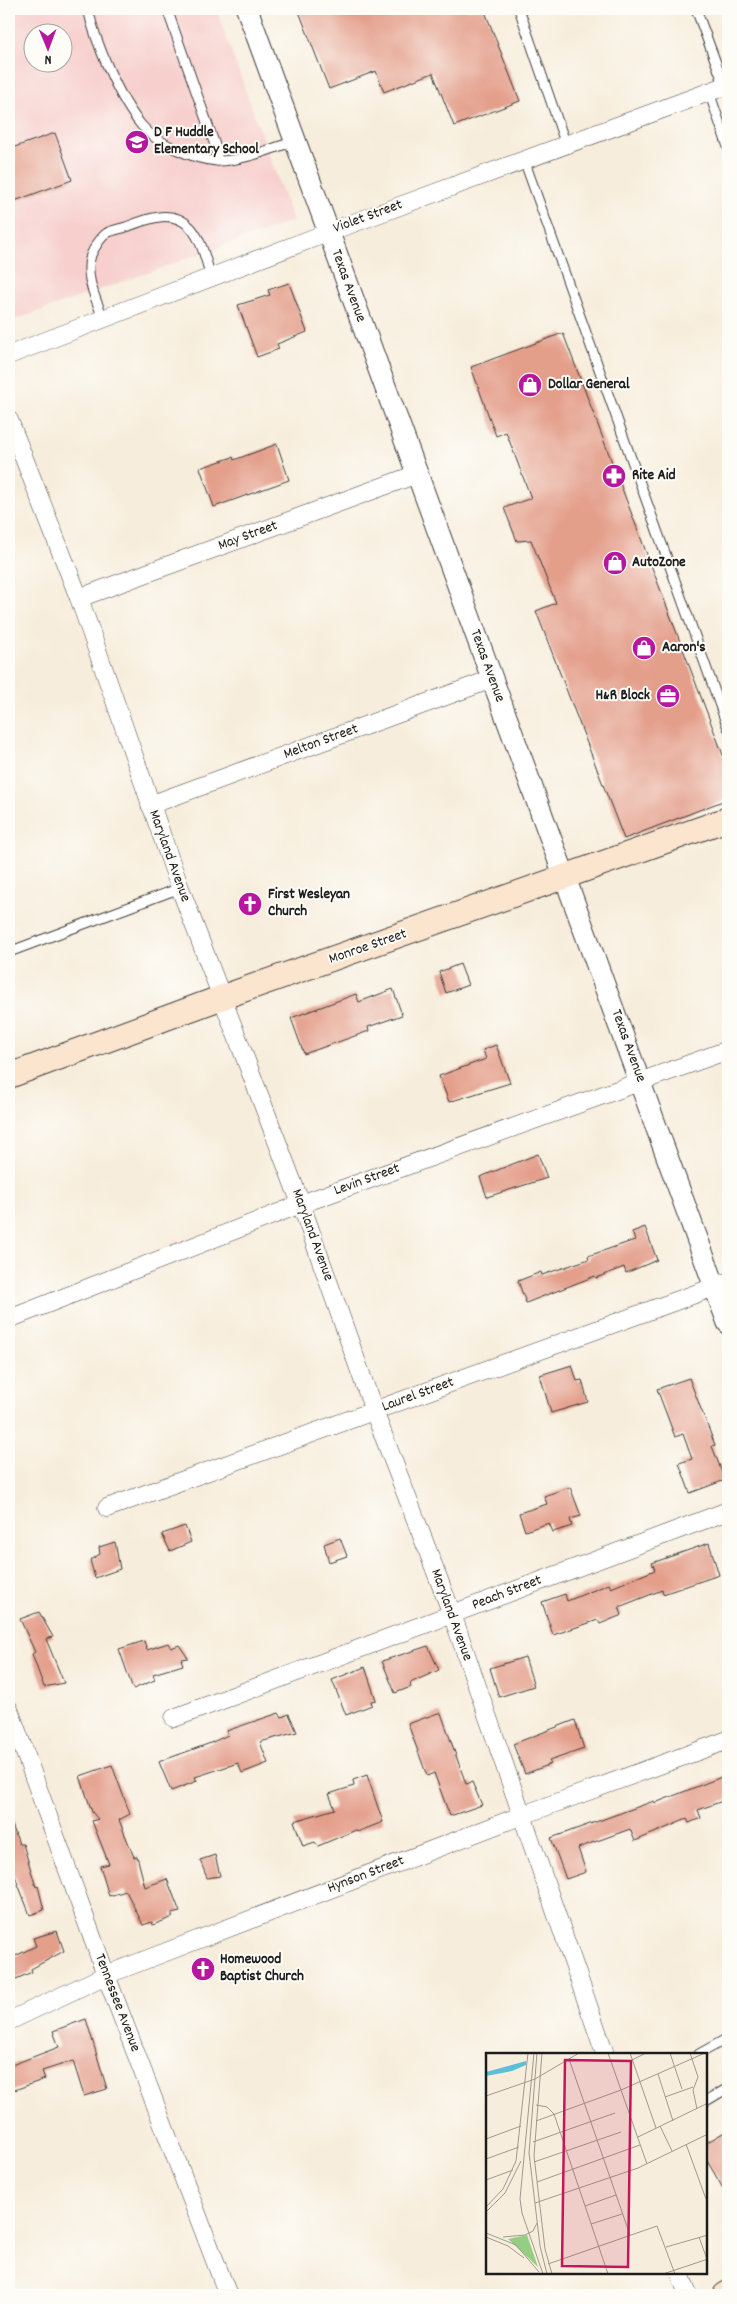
<svg xmlns="http://www.w3.org/2000/svg" width="737" height="2304" viewBox="0 0 737 2304" font-family="Dekko,sans-serif">
  <style>
    .built { fill: #f7d0ce; fill-rule: evenodd }
    .building { fill: #e49f8b }
    .lines { fill: none; stroke-linecap: round; stroke-linejoin: round }
    .service-casing { stroke: #3d3b39; stroke-width: 11 }
    .minor-casing { stroke: #3d3b39; stroke-width: 19 }
    .tertiary-casing { stroke: #3d3b39; stroke-width: 23 }
    .secondary-casing { stroke: #3d3b39; stroke-width: 26 }
    .service { stroke: #fff; stroke-width: 9 }
    .minor { stroke: #fff; stroke-width: 18 }
    .tertiary { stroke: #fff; stroke-width: 21 }
    .secondary { stroke: #fbe5cf; stroke-width: 24 }
    .labels { text-anchor: middle; dominant-baseline: central; stroke-width: 4; stroke-linejoin: round; paint-order: stroke }
    .poi-label { font-size: 15px; font-weight: bold; fill: #1c1c1c; stroke: #fdfcf7; text-anchor: start }
    .street-label { font-size: 15px; fill: #1c1c1c; stroke: #fdfcf7 }
    .inset-road { fill: none; stroke: #9f998f; stroke-width: 1 }
    .view { fill: #c2185b; fill-opacity: 0.15; stroke: #c2185b; stroke-width: 2.5 }
    .inset-edge { fill: none; stroke: #1c1c1c; stroke-width: 2.5 }
  </style>
  <rect width="100%" height="100%" fill="#fdfcf7"/>
  <filter id="ink" filterUnits="userSpaceOnUse"><feTurbulence type="fractalNoise" baseFrequency=".02" numOctaves="2"/><feDisplacementMap in="SourceGraphic" scale="10" xChannelSelector="R" yChannelSelector="G"/><feConvolveMatrix kernelMatrix="1 2 1 2 8 2 1 2 1" color-interpolation-filters="sRGB"/></filter>
  <filter id="wash" filterUnits="userSpaceOnUse"><feTurbulence type="fractalNoise" baseFrequency=".0096" numOctaves="4" result="noise"/><feDisplacementMap in="SourceGraphic" scale="20" xChannelSelector="R" yChannelSelector="G"/><feGaussianBlur stdDeviation="1.12" result="paint"/><feColorMatrix in="noise" values="0 0 0 0 0 0 0 0 0 0 0 0 0 0 0 0 0 1.4 0 .05"/><feComposite in="paint" operator="in"/></filter>
  <g filter="url(#wash)">
    <rect width="100%" height="100%" fill="#f7eddc"/>
    <path class="built" d="M9,9h207l77,212 -284,101zM32,32h30v30h-30z"/>
    <g id="blocks">
      <g class="building">
        <path d="M298,9h186l36,92 -66,25 -21,-53 -49,19 -8,-21 -47,18z"/>
        <path d="M55,133l17,47 -63,23v-54z"/>
        <path d="M289,283l18,49 -30,12 2,5 -22,8 -19,-52 32,-10 -2,-5z"/>
        <path d="M563,333l165,435v31l-104,40 -88,-228 20,-8 -25,-63 -14,1 -13,-33 27,-10 -25,-66 -10,4 -25,-69z"/>
        <path d="M277,444l12,36 -75,27 -14,-39 33,-11 1,3z"/>
        <path d="M460,964l8,21 -22,8 -7,-21z"/>
        <path d="M393,989l9,26 -34,12 1,4 -65,23 -13,-36 65,-24 3,8z"/>
        <path d="M496,1045l14,38 -61,19 -10,-26 47,-17 -3,-9z"/>
        <path d="M538,1154l9,24 -60,19 -7,-20z"/>
        <path d="M645,1227l12,33 -31,13 -2,-6 -28,11 -1,-2 -69,27 -8,-22 23,-9 1,3 47,-16 -1,-3 47,-16 -3,-8z"/>
        <path d="M572,1365l5,16 5,-1 6,22 -37,11 -11,-38z"/>
        <path d="M689,1378l26,67 -3,1 13,34 -35,13 -11,-30 13,-4 -9,-25 -8,3 -18,-48z"/>
        <path d="M570,1487l11,29 -11,3 2,7 -19,6 -4,-9 -24,8 -6,-18 28,-9 -3,-8z"/>
        <path d="M185,1526l6,16 -21,9 -8,-17z"/>
        <path d="M340,1538l7,18 -18,6 -5,-18z"/>
        <path d="M115,1542l5,27 -25,9 -5,-18 10,-6 -1,-7z"/>
        <path d="M709,1543l10,32 -56,19 -1,-4 -43,17 3,8 -22,9 -2,-4 -45,15 -11,-33 23,-8 2,7 42,-17 2,4 44,-18 -3,-7z"/>
        <path d="M39,1612l14,25 -7,2 18,44 -20,4 -12,-33 3,-2 -15,-33z"/>
        <path d="M144,1641l3,9 21,-7 3,5 8,-3 9,13 -7,1 2,6 -30,9 2,6 -22,9 -14,-40z"/>
        <path d="M428,1646l11,24 -29,13 1,4 -16,6 -13,-32z"/>
        <path d="M525,1657l9,29 -35,11 -9,-29z"/>
        <path d="M365,1667l11,33 -5,1 1,4 -26,10 -14,-35z"/>
        <path d="M279,1713l3,4 7,-3 8,18 -37,10 8,21 -26,10 -4,-10 -43,14 2,4 -26,10 -12,-29 2,-1 47,-17 20,-9 -2,-4z"/>
        <path d="M438,1713h3l25,71 6,-2 10,23 -32,11 -16,-43 -7,3 -19,-52z"/>
        <path d="M575,1720l9,29 -35,12 2,3 -26,10 -12,-30z"/>
        <path d="M112,1765l18,49 -11,6 15,37 3,-1 8,31 22,-8 13,33 -9,2 2,3 -20,8 -1,-3 -9,3 -17,-34 -17,5 -9,-30 9,-2 -17,-43 6,-2 -6,-7 -12,-36z"/>
        <path d="M367,1775l16,47 -26,10 -1,-2 -38,16 -3,-4 -12,4 -9,-25 41,-12 -6,-15 25,-8 -1,-6z"/>
        <path d="M724,1776l4,12v11l-30,11 3,8 -12,5 -2,-4 -52,22 -5,-12 -52,19 8,24 -20,7 -15,-41 103,-37 1,2z"/>
        <path d="M10,1819l9,25h4l13,43 2,-1 6,24 -14,5 -17,-44 -4,2z"/>
        <path d="M215,1855l5,21 -13,2 -7,-18z"/>
        <path d="M57,1931l7,20 -33,18 1,3 -23,10v-23l27,-13 -3,-8z"/>
        <path d="M86,2019l21,70 -23,7 -11,-35 -31,10 3,8 -36,13v-26l50,-19 -6,-16z"/>
        <path d="M728,2130v67l-22,-38v-16z"/>
      </g>
    </g>
  </g>
  <g filter="url(#ink)">
    <use href="#blocks" fill-opacity="0" stroke="#3d3b39" stroke-width="1"/>
    <g class="lines">
      <g class="service-casing">
        <g id="service">
          <path d="M88,9c8,35 31,90 54,117 14,17 53,34 75,35 26,0 53,-12 78,-20"/>
          <path d="M167,9l49,139 2,13"/>
          <path d="M519,9l47,136"/>
          <path d="M696,9l29,78"/>
          <path d="M709,92l19,55"/>
          <path d="M524,160l204,568"/>
          <path d="M103,318c-7,-19 -19,-42 -12,-63 3,-7 10,-18 16,-22 5,-3 13,-4 19,-6 21,-8 46,-19 64,0 12,12 16,35 21,50"/>
          <path d="M9,952l171,-64"/>
          <path d="M699,2054l29,-16"/>
          <path d="M706,2101l22,-13"/>
        </g>
      </g>
      <g class="minor-casing">
        <g id="minor">
          <path d="M9,355l320,-123 399,-147"/>
          <path d="M9,420l70,178 101,290 121,316 73,207 78,203 153,440"/>
          <path d="M79,598l338,-124"/>
          <path d="M150,805l342,-126"/>
          <path d="M9,1319l292,-115 427,-154"/>
          <path d="M107,1508l621,-226"/>
          <path d="M9,1709l97,266 122,320"/>
          <path d="M174,1718l554,-207"/>
          <path d="M9,2021l97,-46 417,-160 205,-75"/>
          <path d="M680,2273l8,22"/>
        </g>
      </g>
      <g class="tertiary-casing">
        <path id="tertiary" d="M247,9l481,1314"/>
      </g>
      <g class="secondary-casing">
        <g id="secondary">
          <path d="M9,1076l214,-79 505,-178"/>
          <path d="M725,2295l3,-2"/>
        </g>
      </g>
      <use href="#service" class="service"/>
      <use href="#minor" class="minor"/>
      <use href="#tertiary" class="tertiary"/>
      <use href="#secondary" class="secondary"/>
    </g>
  </g>
  <defs>
    <g id="school-disc" transform="scale(1.25)"><circle r="9.5" fill="#b5179e" stroke="#fdfcf7"/><path d="M0-5L7-2L0 1L-7-2ZM-4 1L0 2.5L4 1V4Q0 6-4 4Z" fill="#fff"/></g>
    <g id="shop-disc" transform="scale(1.25)"><circle r="9.5" fill="#b5179e" stroke="#fdfcf7"/><path d="M-5-2.5h2.3a2.7 3.5 0 0 1 5.4 0H5L5.5 6h-11ZM-1.5-2.5h3a1.5 2.3 0 0 0-3 0Z" fill="#fff"/></g>
    <g id="pharmacy-disc" transform="scale(1.25)"><circle r="9.5" fill="#b5179e" stroke="#fdfcf7"/><path d="M-2-6h4v4h4v4h-4v4h-4v-4h-4v-4h4Z" fill="#fff"/></g>
    <g id="office-disc" transform="scale(1.25)"><circle r="9.5" fill="#b5179e" stroke="#fdfcf7"/><path d="M-6-3h4V-5.5h4V-3h4V5H-6ZM-1-4.5V-3h2v-1.5ZM-6 0V1H6V0Z" fill="#fff"/></g>
    <g id="church-disc" transform="scale(1.25)"><circle r="9.5" fill="#b5179e" stroke="#fdfcf7"/><path d="M-1.2-6h2.4v3.5h3.3v2.4h-3.3V6h-2.4V-.1h-3.3v-2.4h3.3Z" fill="#fff"/></g>
  </defs>
  <g fill-rule="evenodd">
    <use href="#school-disc" x="137" y="142"/>
    <use href="#shop-disc" x="530" y="385"/>
    <use href="#pharmacy-disc" x="614" y="476"/>
    <use href="#shop-disc" x="615" y="563"/>
    <use href="#shop-disc" x="644" y="648"/>
    <use href="#office-disc" x="668" y="696"/>
    <use href="#church-disc" x="250" y="904"/>
    <use href="#church-disc" x="203" y="1969"/>
  </g>
  <g class="labels">
    <g class="poi-label">
      <text x="154" y="133">D F Huddle<tspan x="154" dy="17">Elementary School</tspan></text>
      <text x="548" y="385">Dollar General</text>
      <text x="632" y="476">Rite Aid</text>
      <text x="632" y="563">AutoZone</text>
      <text x="662" y="648">Aaron's</text>
      <text x="650" y="696" text-anchor="end">H&amp;R Block</text>
      <text x="268" y="895">First Wesleyan<tspan x="268" dy="17">Church</tspan></text>
      <text x="220" y="1960">Homewood<tspan x="220" dy="17">Baptist Church</tspan></text>
    </g>
    <g class="street-label">
      <text transform="translate(368 217) rotate(-20)">Violet Street</text>
      <text transform="translate(348 286) rotate(70)">Texas Avenue</text>
      <text transform="translate(248 536) rotate(-20)">May Street</text>
      <text transform="translate(487 666) rotate(70)">Texas Avenue</text>
      <text transform="translate(321 742) rotate(-20)">Melton Street</text>
      <text transform="translate(169 856) rotate(70)">Maryland Avenue</text>
      <text transform="translate(368 947) rotate(-19)">Monroe Street</text>
      <text transform="translate(628 1046) rotate(70)">Texas Avenue</text>
      <text transform="translate(367 1180) rotate(-20)">Levin Street</text>
      <text transform="translate(312 1235) rotate(70)">Maryland Avenue</text>
      <text transform="translate(418 1395) rotate(-20)">Laurel Street</text>
      <text transform="translate(507 1593) rotate(-21)">Peach Street</text>
      <text transform="translate(451 1615) rotate(70)">Maryland Avenue</text>
      <text transform="translate(366 1875) rotate(-21)">Hynson Street</text>
      <text transform="translate(117 2003) rotate(69)">Tennessee Avenue</text>
    </g>
  </g>
  <g transform="translate(486 2053)">
    <rect width="221" height="221" fill="#f7eddc"/>
    <path d="M41,182l11,32 -30,-28z" fill="#95ce82"/>
    <path d="M40,8v4l-14,6 -26,5v-4z" fill="#5cbfda"/>
    <path class="inset-road" d="M48,0l-14,146 2,14 21,61M51,0l-8,100 11,93 7,28M56,0l-8,103 11,93 7,25M122,0l39,111M144,0l26,75M184,0l12,36M204,0l8,24 -5,13 4,19M83,6l61,176M146,7l14,-7M172,21l15,47M0,43l49,-17 44,-26M179,44l28,-10M50,52l11,2 7,7 54,160M50,68l85,-31 84,-37M174,73l12,25M152,84l70,-34M0,86l35,-13M47,89l82,-29M200,91l20,55M0,106l33,-12M48,109l87,-30M0,127l27,-10M51,129l103,-37M49,150l103,-35 70,-34M99,153l31,-11M0,154l17,-18 13,-28 12,-108M0,159l19,-19 16,-32M105,171l31,-10M0,180l30,12 23,27M0,184l22,9 16,12M17,184l22,-2 8,-4 4,-8M213,184l9,25M180,194l42,-12M62,211l109,-38 18,48M177,221l45,-15"/>
    <path class="view" d="M79,7l66,1 -3,206 -66,-1z"/>
    <rect width="221" height="221" class="inset-edge"/>
  </g>
  <rect width="737" height="2304" fill="none" stroke="#fdfcf7" stroke-width="30"/>
  <g transform="translate(48 48) rotate(179)"><circle r="24" fill="#fdfcf7" stroke="#a3a29f"/>
  <path d="M0-4L9 19L0 12L-9 19Z" fill="#b5179e"/>
  <text y="-8" font-size="14" font-weight="bold" text-anchor="middle" fill="#1c1c1c">N</text>
  </g>
</svg>
